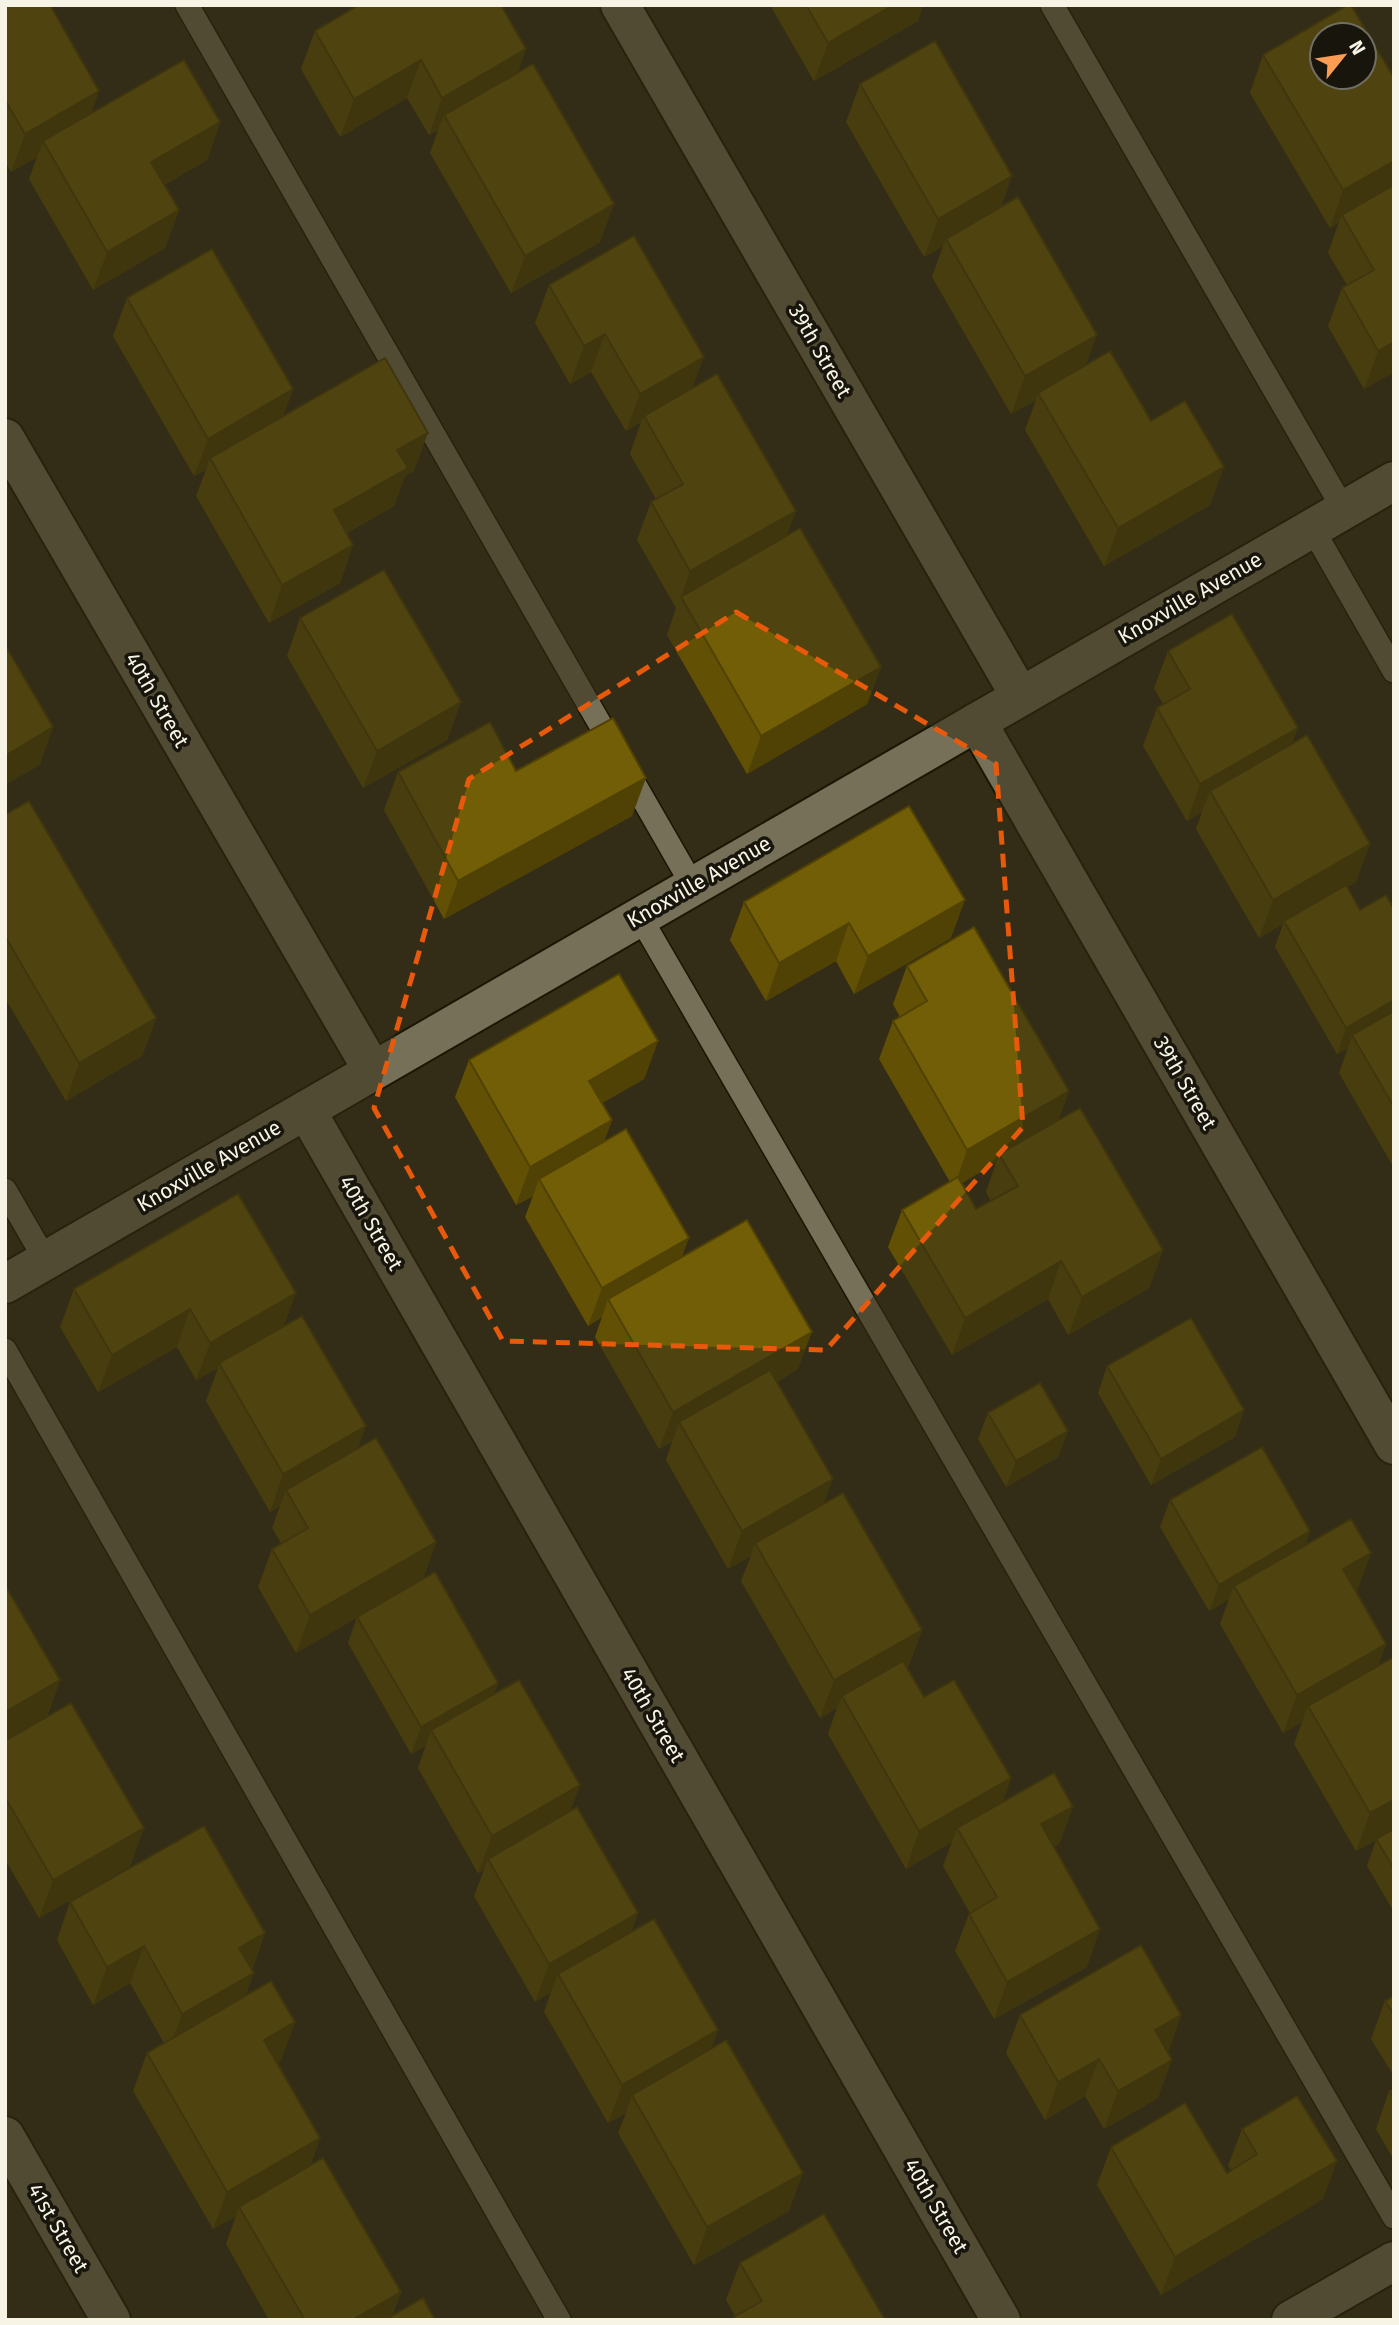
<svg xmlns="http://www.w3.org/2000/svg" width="1399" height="2325" viewBox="0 0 1399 2325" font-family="'Fira Sans',sans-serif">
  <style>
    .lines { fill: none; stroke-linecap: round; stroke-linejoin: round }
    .service-casing { stroke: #1b1502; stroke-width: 26 }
    .minor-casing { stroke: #1b1502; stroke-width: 42 }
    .service { stroke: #777058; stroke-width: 23 }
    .minor { stroke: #777058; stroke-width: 38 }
    .wall { fill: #625105; fill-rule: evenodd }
    .shaded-wall { fill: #504204 }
    .building { fill: #725e06; stroke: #504204; stroke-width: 2; fill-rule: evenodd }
    .marked { fill: none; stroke: #e8590c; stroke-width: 5; stroke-dasharray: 14 9; stroke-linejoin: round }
    .labels { text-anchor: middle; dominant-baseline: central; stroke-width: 7; stroke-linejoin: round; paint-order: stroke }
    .street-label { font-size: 21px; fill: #f7f3e5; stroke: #18150c }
  </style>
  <rect width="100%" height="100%" fill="#332d17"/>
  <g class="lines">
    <g class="service-casing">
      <g id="service">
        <path d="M187,5l506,881"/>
        <path d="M1052,5l292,505"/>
        <path d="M1312,528l82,143"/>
        <path d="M640,917l754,1300"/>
        <path d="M5,1190l41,71"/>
        <path d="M5,1350l554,970"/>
      </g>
    </g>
    <g class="minor-casing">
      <g id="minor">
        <path d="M620,5l400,691"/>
        <path d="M5,438l368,633"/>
        <path d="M977,722l417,723"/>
        <path d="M306,1110l695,1210"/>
        <path d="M5,1284l1389,-803"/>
        <path d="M5,2136l106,184"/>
        <path d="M1291,2320l103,-59"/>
      </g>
    </g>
    <use href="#service" class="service"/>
    <use href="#minor" class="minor"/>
  </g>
  <g class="wall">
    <path d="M5,5l86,108 129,9 -13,38 -43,25 15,25 -14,38 -72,42 -64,-111 8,-22 -26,15 -6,-10z"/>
    <path d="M770,5h153l-5,16 -104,60z"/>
    <path d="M315,31l203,41 82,170 -89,51 -81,-140 8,-23 -9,5 -22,-37 -67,39 -39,-68z"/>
    <path d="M1263,55l131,23v294l-30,17 -36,-63 14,-38 5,-3 -19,-32 11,-31 -9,6 -80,-135z"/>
    <path d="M860,84l141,123 85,158 65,56 59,84 -106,61 -79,-136 11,-30 -25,14 -79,-137 11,-31 -19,11 -78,-135z"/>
    <path d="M549,285l143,103 94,148 95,131 -14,37 -120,70 -80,-139 9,-27 -39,-68 14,-38 5,-3 -26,-45 11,-32 -15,9 -35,-59 -21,12 -35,-61z"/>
    <path d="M127,298l166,91 -10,27 131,55 -9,5 -11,30 -47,27 6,12 -13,38 -71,40 -73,-127 10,-26 -12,6 -81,-140z"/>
    <path d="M300,618l161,84 -14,38 -84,48 -76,-132z"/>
    <path d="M1168,651l123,93 65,138 -9,5 13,23 34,-1v259l-55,-95 9,-25 -11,6 -62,-107 8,-23 -24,14 -63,-109 6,-17 -15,9 -44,-75 14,-38 6,-4 -9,-16z"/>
    <path d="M516,771l116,45 -188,103 -60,-109 14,-38z"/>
    <path d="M5,815l151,203 -14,38 -76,45 -61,-103z"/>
    <path d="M744,902l207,36 -97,56 -18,-33 -70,40 -36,-61z"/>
    <path d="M907,966l162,125 -11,29 105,130 -14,38 -81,47 -20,-36 -96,56 -64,-108 14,-37 48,-28 -71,-123 14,-38 7,-4 -7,-13zM996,1163l-10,29 5,9 -15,8 -15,-26z"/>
    <path d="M658,1041l-14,38 -42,24 10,17 -8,21 77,116 117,112 -21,13 47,122 98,126 -14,37 -1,1 17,29 87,81 -9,25 71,4 -14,37 -5,3 33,120 -93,52 -39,-68 14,-37 1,-1 -27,-47 9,-24 -46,27 -78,-135 9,-26 -17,10 -79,-137 10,-25 -23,13 -62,-109 6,-18 -13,7 -64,-112 7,-20 -14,9 -63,-109 8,-21 -17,9 -61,-108 14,-37z"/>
    <path d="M74,1289l210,37 74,122 78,94 -13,37 75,104 -4,11 86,91 -10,26 68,102 -7,19 80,117 78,162 -95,54 -76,-132 8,-20 -18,10 -64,-111 7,-20 -16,10 -61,-106 10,-26 -6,3 -60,-105 8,-23 -15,9 -63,-111 9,-26 -61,36 -38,-66 14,-38 9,-6 -9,-15 8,-22 -10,6 -64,-111 12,-33 -22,12 -19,-33 -79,45 -38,-65z"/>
    <path d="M1107,1366l128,71 -84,48 -53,-92z"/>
    <path d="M988,1413l80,18 -10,26 -52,30 -28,-48z"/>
    <path d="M1170,1500l136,45 51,46 -1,1 30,52 -8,22 16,-9v255l-27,-46 9,-26 -20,11 -62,-107 8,-22 -19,11 -63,-109 9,-25 -20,12 -49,-84z"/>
    <path d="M5,1585l55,95 -13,37 97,111 -14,38 -91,52 -34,-59z"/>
    <path d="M70,1902l195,31 -13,37 -6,26 49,26 -14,38 -4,3 43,75 -10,28 91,126 -9,24 43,4h-166l-43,-76 10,-28 -23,13 -80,-138 14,-38 17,-10 -34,-60 -37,22 -36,-65z"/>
    <path d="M1394,1996v80l-23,-37 14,-38z"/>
    <path d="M1020,2015h161l-13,37 -10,46 -54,31 -19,-33 -40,24 -39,-67z"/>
    <path d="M1394,2089v71l-18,-31 13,-38z"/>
    <path d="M1242,2129l81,70 -162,96 -64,-110 14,-38 116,26 4,-3 -3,-4z"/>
    <path d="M740,2263l145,57h-152l2,-4 -9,-16z"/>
  </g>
  <g class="shaded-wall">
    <path d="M893,5h30l-5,16 -104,60 14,-38z"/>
    <path d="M526,49l-13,38 -69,28 -6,15 -9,5 13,-37z"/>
    <path d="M421,60l-14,38 -67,39 14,-38z"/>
    <path d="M99,91l-13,38 -43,12 -6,16 -26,15 14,-38z"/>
    <path d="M220,122l-13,38 -70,40 14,-38z"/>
    <path d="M1394,161v29l-52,25 -3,7 -9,6 13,-38z"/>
    <path d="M1012,176l-13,38 -53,25 -3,7 -19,11 14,-38z"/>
    <path d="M614,204l-14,38 -89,51 14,-37z"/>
    <path d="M179,210l-14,38 -72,42 14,-38z"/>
    <path d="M605,334l-14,38 -21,12 14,-38z"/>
    <path d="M1097,335l-14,38 -45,20 -2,7 -25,14 14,-38z"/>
    <path d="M1394,342v30l-30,17 14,-38z"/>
    <path d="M704,357l-14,37 -46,22 -3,6 -15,9 14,-37z"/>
    <path d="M293,389l-14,38 -69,31 -4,12 -12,6 14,-37z"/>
    <path d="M428,433l-14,38 -9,5 -11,30 -74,42 14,-38 63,-60z"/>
    <path d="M1224,467l-14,38 -106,61 14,-38z"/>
    <path d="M796,511l-14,37 -101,49 9,-26z"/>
    <path d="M353,545l-13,38 -71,40 13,-38z"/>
    <path d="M881,667l-14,37 -120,70 14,-38z"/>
    <path d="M461,702l-14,38 -84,48 14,-37z"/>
    <path d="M53,727l-13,38 -35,20v-29z"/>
    <path d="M1298,728l-14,37 -74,26 -8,21 -15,9 13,-37z"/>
    <path d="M646,778l-14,38 -188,103 14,-38z"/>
    <path d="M1370,844l-14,38 -70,41 -2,-2 -1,3 -24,14 14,-38z"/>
    <path d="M965,900l-14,38 -97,56 14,-38z"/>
    <path d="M849,923l-13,38 -70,40 13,-38z"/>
    <path d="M1394,1000v21l-42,14 -4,13 -11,6 9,-26z"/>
    <path d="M156,1018l-14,38 -76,45 13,-38z"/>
    <path d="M658,1041l-14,38 -69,39 14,-37z"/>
    <path d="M1069,1091l-14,38 -56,25 -3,9 -42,25 13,-38z"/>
    <path d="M612,1120l-14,38 -59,21 -6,17 -17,9 14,-38z"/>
    <path d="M689,1238l-14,37 -67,24 -6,18 -14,9 14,-38z"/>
    <path d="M1163,1250l-14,38 -81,47 14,-38z"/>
    <path d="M1061,1261l-13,38 -96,56 13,-37z"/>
    <path d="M296,1293l-14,38 -63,32 -1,5 -22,12 14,-37z"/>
    <path d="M190,1309l-13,38 -79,45 14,-37z"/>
    <path d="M812,1332l-14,37 -112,65 -7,-12 -7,20 -13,7 14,-37z"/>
    <path d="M1244,1410l-9,27 -84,48 10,-26z"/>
    <path d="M366,1426l-14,38 -66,26 -6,16 -10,6 13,-38z"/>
    <path d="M1068,1431l-10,26 -52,30 10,-26z"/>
    <path d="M833,1479l-14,38 -64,26 -4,13 -23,13 14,-38z"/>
    <path d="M1310,1531l-9,27 -67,28 -5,13 -20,12 10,-26z"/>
    <path d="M436,1542l-13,38 -127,73 14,-38z"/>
    <path d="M1371,1553l-14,38 -28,16 14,-38z"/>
    <path d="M922,1630l-14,37 -62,36 -4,-7 -5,12 -17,10 14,-38z"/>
    <path d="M1386,1644l-14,38 -64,24 -6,16 -19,11 14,-38z"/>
    <path d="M60,1680l-14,38 -41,24v-30z"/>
    <path d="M498,1683l-9,26 -58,21 -5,15 -15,9 10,-27z"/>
    <path d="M1011,1778l-13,38 -41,12 -5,14 -46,27 13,-38z"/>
    <path d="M580,1785l-14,38 -78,36 -4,11 -6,3 14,-37z"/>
    <path d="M1394,1800v29l-38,22 14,-38z"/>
    <path d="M1073,1807l-14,37 -32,18 14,-38z"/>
    <path d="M144,1828l-14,38 -91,52 14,-38z"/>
    <path d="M638,1913l-14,37 -66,24 -7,18 -16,10 14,-38z"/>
    <path d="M1100,1929l-13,38 -93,52 13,-37z"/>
    <path d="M265,1933l-14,38 -12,-23z"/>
    <path d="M144,1946l-14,37 -37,22 14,-38z"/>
    <path d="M254,1973l-14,38 -72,41 14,-38z"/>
    <path d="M1181,2015l-13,38 -13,-23z"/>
    <path d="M295,2022l-14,38 -31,18 14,-38z"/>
    <path d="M718,2030l-14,37 -72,28 -6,18 -18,10 14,-38z"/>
    <path d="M1099,2059l-14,37 -40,24 13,-38z"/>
    <path d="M1172,2060l-14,38 -54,31 14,-38z"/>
    <path d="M320,2138l-13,37 -68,32 -3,9 -23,13 14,-37z"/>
    <path d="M1337,2161l-14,38 -162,96 14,-38z"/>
    <path d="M803,2173l-14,38 -95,54 13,-38z"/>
    <path d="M401,2292l-11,28h-38z"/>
  </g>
  <g class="building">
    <path d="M5,5h45l49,86 -74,43 -20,-34z"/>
    <path d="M359,5h142l25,44 -84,49 -21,-38 -67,39 -39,-68z"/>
    <path d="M806,5h87l-65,38z"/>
    <path d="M1348,5h3l43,73v83l-51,29 -80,-135zM1322,35h42v42h-42z"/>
    <path d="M935,41l77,135 -74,43 -78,-135z"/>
    <path d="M184,60l36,62 -69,40 28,48 -72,42 -64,-111z"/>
    <path d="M533,64l81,140 -89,52 -81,-141z"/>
    <path d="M1394,185v157l-16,9 -36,-63 32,-18 -32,-55z"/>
    <path d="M1018,197l79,138 -72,41 -79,-137z"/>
    <path d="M634,236l70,121 -64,37 -35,-60 -21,12 -35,-61z"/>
    <path d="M212,249l81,140 -85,50 -81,-141z"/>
    <path d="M1110,351l41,70 34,-20 39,66 -106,61 -80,-135z"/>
    <path d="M385,358l43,75 -31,17 11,18 -74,42 19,35 -71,40 -72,-127z"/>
    <path d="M717,374l79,137 -106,60 -39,-69 32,-18 -39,-68z"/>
    <path d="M800,528l81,139 -120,69 -80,-139z"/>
    <path d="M384,570l77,132 -84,49 -77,-133z"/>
    <path d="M1232,614l66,114 -98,56 -43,-76 33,-19 -22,-38z"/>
    <path d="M5,645l48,82 -48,29z"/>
    <path d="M613,718l33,60 -188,103 -60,-109 92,-50 26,49z"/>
    <path d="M1307,735l63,109 -97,56 -63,-109z"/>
    <path d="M29,801l127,217 -77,45 -74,-127v-121z"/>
    <path d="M909,806l56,94 -97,56 -19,-33 -70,40 -35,-61z"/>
    <path d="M1346,885l14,25 26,-15 8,14v91l-48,28 -62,-107z"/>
    <path d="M974,927l95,164 -102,59 -74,-129 34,-20 -20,-35z"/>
    <path d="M619,974l39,67 -69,40 23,39 -82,47 -61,-107z"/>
    <path d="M1394,1011v96l-42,-72z"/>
    <path d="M1080,1108l83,142 -81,47 -21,-36 -96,57 -63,-108 56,-33 18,32 42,-23 -19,-32z"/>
    <path d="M626,1129l63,109 -87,50 -63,-109z"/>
    <path d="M238,1194l58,99 -86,50 -20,-34 -78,46 -38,-66z"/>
    <path d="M747,1220l65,112 -139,80 -65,-113z"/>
    <path d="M302,1316l64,110 -83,48 -64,-111z"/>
    <path d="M1191,1318l53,92 -83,49 -54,-93z"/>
    <path d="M770,1370l63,109 -91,52 -63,-109z"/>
    <path d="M1040,1383l28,48 -52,30 -28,-48z"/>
    <path d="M376,1438l60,104 -126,73 -38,-66 36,-21 -22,-38z"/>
    <path d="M1262,1447l48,84 -91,54 -49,-85z"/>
    <path d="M843,1493l79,137 -88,50 -79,-137z"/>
    <path d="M1351,1519l20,34 -28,16 43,75 -89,51 -63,-109z"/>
    <path d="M435,1572l63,111 -77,44 -64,-110z"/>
    <path d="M5,1585l55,95 -55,32z"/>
    <path d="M1394,1657v143l-24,13 -62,-107z"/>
    <path d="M903,1661l21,36 30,-17 57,98 -92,53 -77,-135z"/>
    <path d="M519,1680l61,105 -88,51 -61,-106z"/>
    <path d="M71,1703l73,125 -91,52 -48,-83v-56z"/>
    <path d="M1054,1773l19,34 -32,17 59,105 -93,53 -38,-68 28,-17 -40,-69z"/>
    <path d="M577,1807l61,106 -89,51 -61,-105z"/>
    <path d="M204,1826l61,107 -26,15 15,25 -72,41 -38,-68 -37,21 -37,-65z"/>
    <path d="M1394,1829v40l-18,-30z"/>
    <path d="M654,1919l64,111 -96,55 -64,-111z"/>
    <path d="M1141,1945l40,70 -26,15 17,30 -54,31 -19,-32 -41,23 -38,-67z"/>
    <path d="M271,1981l24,41 -31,18 56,98 -93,54 -80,-139z"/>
    <path d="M1394,1996v19l-9,-14z"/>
    <path d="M726,2040l77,133 -96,54 -75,-132z"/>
    <path d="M1394,2089v10l-5,-8z"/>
    <path d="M1297,2096l40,65 -162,96 -64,-110 74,-44 42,70 30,-19 -15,-25z"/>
    <path d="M323,2158l78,134 -49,28h-47l-66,-113z"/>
    <path d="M824,2214l61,106h-149l-2,-3 28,-16 -22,-38z"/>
    <path d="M423,2298l12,22h-50z"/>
  </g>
  <path d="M0 0H1399V2325H0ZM736,612l260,152 27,363 -197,223 -323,-9 -129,-233 95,-329z" fill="#332d17" fill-opacity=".55" fill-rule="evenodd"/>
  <path class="marked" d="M736,612l260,152 27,363 -197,223 -323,-9 -129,-233 95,-329z"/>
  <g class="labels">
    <g class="street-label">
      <text transform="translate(820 351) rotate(60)">39th Street</text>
      <text transform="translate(1190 598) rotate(-30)">Knoxville Avenue</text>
      <text transform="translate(157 700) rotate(60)">40th Street</text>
      <text transform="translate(699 882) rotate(-30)">Knoxville Avenue</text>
      <text transform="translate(1185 1083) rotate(60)">39th Street</text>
      <text transform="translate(209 1166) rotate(-30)">Knoxville Avenue</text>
      <text transform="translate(371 1223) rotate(60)">40th Street</text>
      <text transform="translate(653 1715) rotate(60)">40th Street</text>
      <text transform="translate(936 2206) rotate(60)">40th Street</text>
      <text transform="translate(58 2228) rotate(60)">41st Street</text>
    </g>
  </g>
  <rect width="1399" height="2325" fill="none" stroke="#f7f3e5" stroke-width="14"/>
  <g transform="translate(1343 56) rotate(60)"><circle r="33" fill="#18150c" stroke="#716e63" stroke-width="2"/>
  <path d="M0-5L12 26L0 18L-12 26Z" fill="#fd9d54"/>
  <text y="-10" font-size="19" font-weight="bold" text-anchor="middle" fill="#f7f3e5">N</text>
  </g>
</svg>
